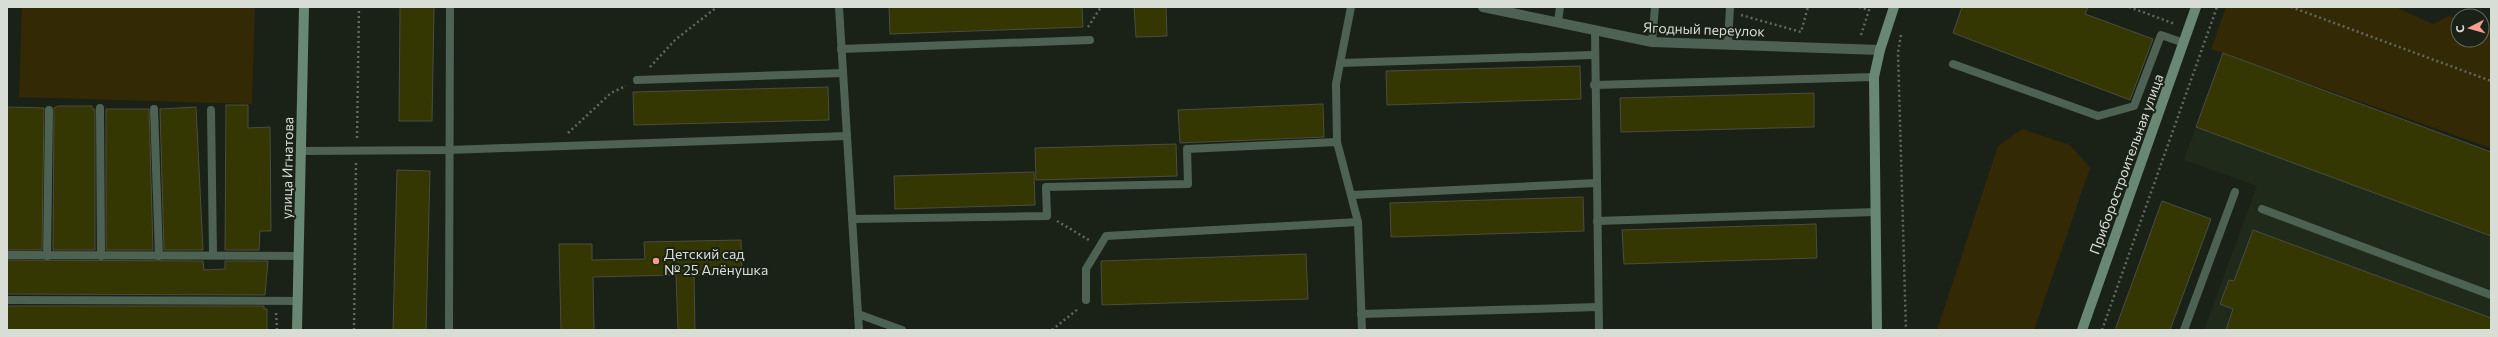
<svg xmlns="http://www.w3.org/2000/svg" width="2498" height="337" viewBox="0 0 2498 337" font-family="Commissioner,sans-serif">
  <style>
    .built { fill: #202a1a }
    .green { fill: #342905 }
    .building { fill: #343701; stroke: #4b4d40 }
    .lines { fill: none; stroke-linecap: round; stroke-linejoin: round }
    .path { stroke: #62695f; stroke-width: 2.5; stroke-dasharray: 2 3; stroke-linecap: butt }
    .lane { stroke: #4e6254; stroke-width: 8 }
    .street { stroke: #4e6254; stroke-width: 10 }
    .secondary { stroke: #688873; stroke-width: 10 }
    .poi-dot { fill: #f59c90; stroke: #1a2117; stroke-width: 1.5 }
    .labels { text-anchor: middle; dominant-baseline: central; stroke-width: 4; stroke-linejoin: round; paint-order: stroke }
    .street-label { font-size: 14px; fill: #d8ddd5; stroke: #1a2117 }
    .poi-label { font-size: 14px; fill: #d8ddd5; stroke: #1a2117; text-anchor: start }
  </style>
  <rect width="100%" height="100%" fill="#1a2117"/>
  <path class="built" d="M2223,53l268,99v178h-287l53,-144 -73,-26z"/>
  <g class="green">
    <path d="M22,7h233l-3,97 -233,-7z"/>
    <path d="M2226,7h170l37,17 16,-8 9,3v21h24v-13l9,2v119l-280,-99z"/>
    <path d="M2022,129l48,16 20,23 -56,162h-97l61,-184z"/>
  </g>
  <g class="building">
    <path d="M400,7h34l-2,114h-33z"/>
    <path d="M889,7h193l1,20 -193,7z"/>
    <path d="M1134,7h32l1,29 -31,1z"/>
    <path d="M1962,7h126l-3,7 68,25 -23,61 -177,-67z"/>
    <path d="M2223,53l268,99v84l-295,-109z"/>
    <path d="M1580,66l1,33 -194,6 -1,-34z"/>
    <path d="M828,87l1,33 -195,5 -1,-33z"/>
    <path d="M1814,93v34l-193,5 -1,-34z"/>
    <path d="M1323,104l1,33 -144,6 -2,-33z"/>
    <path d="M226,105h22v23l22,-1 1,104h-11l-1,19h-34z"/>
    <path d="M58,106h34v3h3v141h-42l1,-142z"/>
    <path d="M7,107l37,1 -2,142h-35z"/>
    <path d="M196,107l7,143h-39l-4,-141z"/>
    <path d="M106,109h43l4,141h-47z"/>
    <path d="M1176,144l1,32 -141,4 -1,-32z"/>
    <path d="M397,170l33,1 -4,159h-33z"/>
    <path d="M1034,172l1,33 -140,4 -1,-33z"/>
    <path d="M1583,197l1,34 -193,6 -1,-34z"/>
    <path d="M2162,201l49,18 -41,111h-55z"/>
    <path d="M1816,224l1,34 -193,6 -2,-34z"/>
    <path d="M2253,230l238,88v12h-265l7,-21 -13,-5 9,-24 5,1z"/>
    <path d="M741,240l1,34 -48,1 1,55h-17l-2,-55 -83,2 1,53h-33l-2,-86h33v16l53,-1 -1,-17z"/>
    <path d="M1306,254l2,45 -206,6 -1,-44z"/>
    <path d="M7,260l196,1 1,9 21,-1v-8h43l-3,34 -258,-1z"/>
    <path d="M7,306h257v3h3v21h-260z"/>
  </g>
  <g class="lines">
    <g class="path">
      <path d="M1859,7l10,3"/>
      <path d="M2129,7l46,17"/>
      <path d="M2291,7l200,74"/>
      <path d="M1741,15l60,17 7,-25"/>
      <path d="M1088,27l13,-20"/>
      <path d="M1861,35l9,-28"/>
      <path d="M1901,35l-3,17 8,278"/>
      <path d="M650,67l25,-27 42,-33"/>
      <path d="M568,133l43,-40 15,-7"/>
      <path d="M357,138l2,-131"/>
      <path d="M1057,221l32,19"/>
      <path d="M276,313l1,17"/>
      <path d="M354,330l2,-167"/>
      <path d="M1052,330l26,-21"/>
      <path d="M2102,330l115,-323"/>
    </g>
    <g class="lane">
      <path d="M839,7l20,323"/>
      <path d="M1351,7l-15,77 1,58 21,80 4,108"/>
      <path d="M1558,22l2,-15"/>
      <path d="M1595,31l4,299"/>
      <path d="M1652,42l3,-35"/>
      <path d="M1728,44l2,-37"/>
      <path d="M841,49l249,-9"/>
      <path d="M1340,63l253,-8"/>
      <path d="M1953,64l145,52 36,-10 27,-71 23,8"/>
      <path d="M637,80l206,-7"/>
      <path d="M1594,85l280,-8"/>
      <path d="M100,108l1,148"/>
      <path d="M154,109l5,147"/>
      <path d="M211,110l2,145"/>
      <path d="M301,151l148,-1 398,-14"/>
      <path d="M1352,195l244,-12"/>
      <path d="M2262,209l229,86"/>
      <path d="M852,219l195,-3 -1,-29 142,-3 -1,-35 150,-7"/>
      <path d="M1597,221l278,-9"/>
      <path d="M7,255l292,1"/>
      <path d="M47,256l2,-146"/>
      <path d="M7,300l291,1"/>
      <path d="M1086,300v-31l20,-33 252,-14"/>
      <path d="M858,314l44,16"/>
      <path d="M1361,314l237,-7"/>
      <path d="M449,330l1,-323"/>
      <path d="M2184,330l51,-138"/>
    </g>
    <path class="street" d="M1483,7l169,35 228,8"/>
    <g class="secondary">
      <path d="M297,330l7,-323"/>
      <path d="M1877,330l-3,-253 6,-27 14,-43"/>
      <path d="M2082,330l114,-323"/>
    </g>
  </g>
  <circle class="poi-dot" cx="656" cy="261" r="4"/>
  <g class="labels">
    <g class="street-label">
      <text transform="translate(1704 29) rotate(2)">Ягодный переулок</text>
      <text transform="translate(2126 164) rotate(-70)">Приборостроительная улица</text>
      <text transform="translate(287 168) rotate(-89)">улица Игнатова</text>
    </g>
    <g class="poi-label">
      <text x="664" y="253">Детский сад<tspan x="664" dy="16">№ 25 Алёнушка</tspan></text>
    </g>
  </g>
  <rect width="2498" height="337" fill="none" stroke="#d8ddd5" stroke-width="16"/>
  <g transform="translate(2470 28) rotate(264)"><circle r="19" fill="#1a2117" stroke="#666c63"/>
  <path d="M0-3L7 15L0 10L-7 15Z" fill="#f59c90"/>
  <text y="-6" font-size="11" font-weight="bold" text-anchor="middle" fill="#d8ddd5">С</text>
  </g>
</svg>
